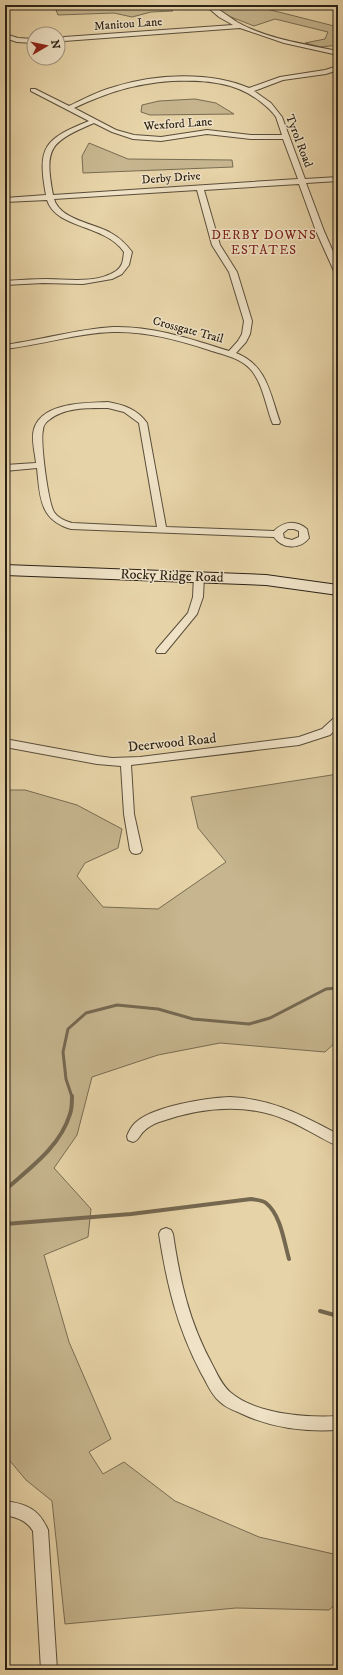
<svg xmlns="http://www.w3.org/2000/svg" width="343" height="1675" viewBox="0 0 343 1675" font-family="'IM FELL DW Pica',serif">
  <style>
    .green { fill: #c6b58e; stroke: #786c52 }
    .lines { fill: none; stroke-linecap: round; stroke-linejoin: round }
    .stream-far1 { stroke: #756850; stroke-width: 3 }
    .stream { stroke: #756850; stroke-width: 4 }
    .minor-casing { stroke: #5a4e3a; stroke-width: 2 }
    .secondary-casing { stroke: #2b2216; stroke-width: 2 }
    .minor { fill: #efe2c6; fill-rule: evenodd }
    .secondary { fill: #efe2c6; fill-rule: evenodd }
    .labels { text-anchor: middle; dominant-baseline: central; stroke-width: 3; stroke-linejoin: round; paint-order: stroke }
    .far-street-label { font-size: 12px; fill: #2b2216; stroke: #efe2c6 }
    .far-neighbourhood-label { font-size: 13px; letter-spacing: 1px; fill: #7a1f14; stroke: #efe2c6 }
    .street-label { font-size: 14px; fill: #2b2216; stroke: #efe2c6 }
  </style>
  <rect width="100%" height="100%" fill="#e6d3a7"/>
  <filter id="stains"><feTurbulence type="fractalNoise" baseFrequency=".005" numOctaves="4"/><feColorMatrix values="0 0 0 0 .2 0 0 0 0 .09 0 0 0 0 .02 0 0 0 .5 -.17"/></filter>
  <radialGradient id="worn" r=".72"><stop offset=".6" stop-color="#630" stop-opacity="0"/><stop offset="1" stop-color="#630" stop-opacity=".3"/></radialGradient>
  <g class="green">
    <path d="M54,5h113l6,6 -22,1 -19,5 -18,-4 -56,2z"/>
    <path d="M214,5h37l87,22v18l-17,2 -16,-4 20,-4 3,-7 -53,-13 -21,7 -28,-11z"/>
    <path d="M195,99l21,4 18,11 -84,1 -9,-3 1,-7 17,-4z"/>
    <path d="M89,143l39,16 104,1 1,7 -150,6 -1,-17z"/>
    <path d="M338,774v266l-13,12 -105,-9 -62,12 -66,22 -15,58 -23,33 37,41 -3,28 -44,18 25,87 42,97 -22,13 14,22 21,-12 51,39 84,36 79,18v47l-9,8 -93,-2 -171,16 -13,-123 -26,-21 -21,-25v-665h20l52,15 45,24 -4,19 -33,15 -8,13 26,31 55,2 68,-47 -28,-34 -7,-31z"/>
  </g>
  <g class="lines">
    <path class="stream-far1" d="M72,1097l-6,-18 -3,-27 5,-23 18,-16 31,-8 41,4 35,10 56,5 21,-6 56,-29 12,-1"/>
    <g class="stream">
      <path d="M5,1190c25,-22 55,-43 65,-76 2,-5 2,-12 2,-18"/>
      <path d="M5,1224l126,-10 120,-15c5,1 11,1 15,4 15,12 18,39 23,56"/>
      <path d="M320,1311l18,5"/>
    </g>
    <g class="minor-casing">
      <g id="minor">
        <path d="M205,5c11,0 22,11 32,17 30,17 67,22 101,29v4l-54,-12 -44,-15 -176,13 -3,-2 3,-2 169,-12 -14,-8z"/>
        <path d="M5,34l13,4 16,1v4l-17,-1 -12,-4z"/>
        <path d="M338,66v4l-12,4 -43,6 -29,11 17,12 11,14 23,62 33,-2v4l-32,2 18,48 14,32v10l-4,-2 -18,-40 -17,-47 -95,6 16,55 17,27 15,49 -2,13 -4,8 -10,11c31,12 34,41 44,69l-1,2h-6l-1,-2c-6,-16 -9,-37 -20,-51 -10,-13 -28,-16 -43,-21 -31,-10 -63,-19 -96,-18 -36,1 -72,13 -108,17v-4c36,-5 72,-16 108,-18 40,-1 78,12 116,24l9,-10 4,-7 2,-13 -15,-49 -17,-27 -15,-55 -143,9c6,21 40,24 57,34 9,5 15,11 21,19l-3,13 -7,9 -10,5 -29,5 -40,-1 -38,2v-4c13,-1 27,-2 41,-2 22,0 50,5 70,-8 7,-5 7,-11 8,-19 -19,-28 -68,-23 -77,-52l-42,2v-4l41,-3c-9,-48 -2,-56 43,-74l-58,-30v-2h4l34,17c15,-7 29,-15 45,-19 40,-13 96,-16 135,1l31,-11 45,-7zM172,81c31,-1 63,0 89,21 5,4 11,9 15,15 2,6 4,12 6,18h-31l-44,-5 -46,7 -27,-2 -18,-5 -42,-22c35,-16 59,-24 98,-27zM94,123l18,9 21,7 28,2 46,-7 44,5h32l15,40 -245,16c-9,-48 -3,-53 41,-72z"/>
        <path d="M108,402c16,3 29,7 39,21l19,104 108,4c10,-10 22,-11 33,-2l2,9c-9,12 -27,11 -35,-1l-203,-8c-32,-9 -31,-33 -34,-61l-32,3v-6l31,-2c-1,-10 -5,-24 -2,-34 8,-27 52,-26 74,-27zM108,408l16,4 15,11 18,104 -85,-4c-7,-2 -14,-5 -18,-11 -6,-10 -14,-71 -11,-82 0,-4 3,-8 6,-10 15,-13 40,-12 59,-12zM288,529h6l5,2v6l-7,3 -8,-2 -1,-5z"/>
        <path d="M199,573l5,3 -1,21 -6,17 -32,39h-8l-1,-2 1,-2 31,-36 5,-16 1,-21z"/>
        <path d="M338,717v10l-8,8 -31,10 -168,20 3,49 8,36 -2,3 -4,1 -4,-1 -2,-3 -6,-36 -3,-48 -24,-2 -92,-17v-8l92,17 15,2 28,-1 159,-20 23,-8 12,-11z"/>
        <path d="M230,1097c43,2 71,18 108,37v12c-17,-7 -32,-18 -49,-25 -42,-19 -87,-14 -130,1 -6,2 -11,5 -16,10 -4,4 -4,8 -10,10l-5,-2 -1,-4c2,-5 4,-9 8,-13 18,-17 71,-25 95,-26z"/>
        <path d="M166,1228l5,2 2,4c7,47 16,88 39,130 5,10 10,21 18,28 25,22 76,26 108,24v14c-34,2 -67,-2 -98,-17 -7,-3 -15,-6 -21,-12 -8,-7 -12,-18 -18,-28 -24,-46 -34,-88 -42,-139l2,-4z"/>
        <path d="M5,1501c22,3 34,8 43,29l9,140h-16l-8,-139c-7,-11 -15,-13 -28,-16z"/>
      </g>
    </g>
    <g class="secondary-casing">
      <path id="secondary" d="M5,565l261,10 72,10v10l-72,-10 -261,-10z"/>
    </g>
    <use href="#minor" class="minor"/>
    <use href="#secondary" class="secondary"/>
  </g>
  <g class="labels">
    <g class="far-street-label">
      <text transform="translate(128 24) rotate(-4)">Manitou Lane</text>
      <text transform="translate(178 124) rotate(-4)">Wexford Lane</text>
      <text transform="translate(299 141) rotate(69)">Tyrol Road</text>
      <text transform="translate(171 178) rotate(-4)">Derby Drive</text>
      <text transform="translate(188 330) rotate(15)">Crossgate Trail</text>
    </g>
    <g class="far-neighbourhood-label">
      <text x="264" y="235">DERBY DOWNS<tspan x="264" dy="15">ESTATES</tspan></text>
    </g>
    <g class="street-label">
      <text transform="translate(172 576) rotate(2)">Rocky Ridge Road</text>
      <text transform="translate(172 743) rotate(-6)">Deerwood Road</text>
    </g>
  </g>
  <rect width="343" height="1675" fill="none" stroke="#e6d3a7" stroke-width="20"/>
  <rect x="6" y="6" width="331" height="1663" fill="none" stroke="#2b2216" stroke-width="2"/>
  <rect x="10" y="10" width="323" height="1655" fill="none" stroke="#2b2216"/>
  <g transform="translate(46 46) rotate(81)"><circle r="19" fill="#efe2c6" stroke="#a19580"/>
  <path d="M0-3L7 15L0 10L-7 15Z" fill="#8f2418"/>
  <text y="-6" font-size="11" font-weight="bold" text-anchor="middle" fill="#2b2216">N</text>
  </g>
  <rect width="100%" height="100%" filter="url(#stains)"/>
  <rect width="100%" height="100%" fill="url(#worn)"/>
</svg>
